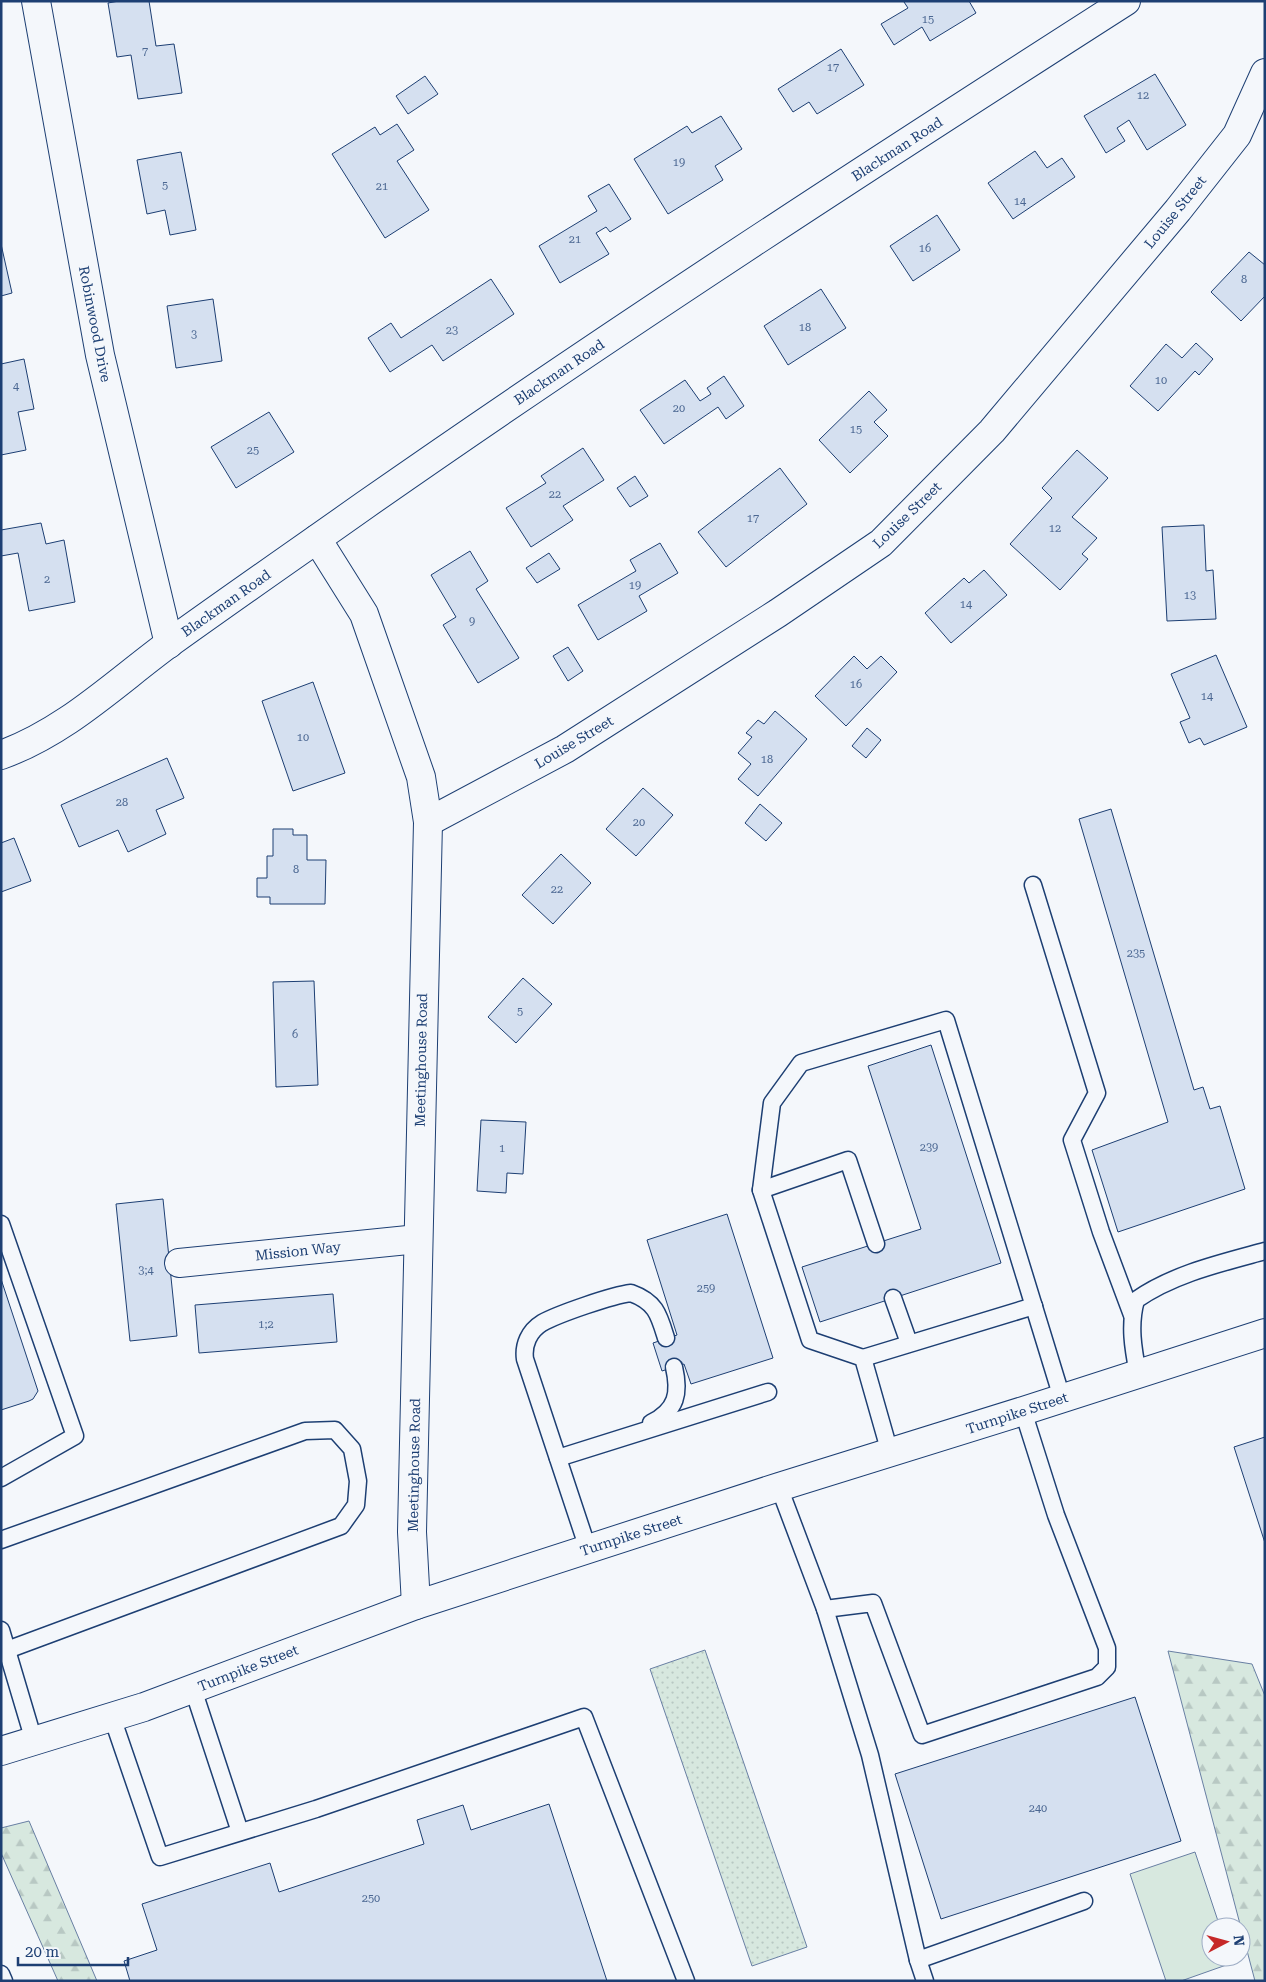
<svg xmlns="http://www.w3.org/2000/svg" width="1266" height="1982" viewBox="0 0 1266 1982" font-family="'Roboto Serif',serif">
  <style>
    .forest { fill: url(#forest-firs); stroke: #687fa3 }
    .park { fill: url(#park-dots); stroke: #687fa3 }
    .pitch { fill: #d7e8df; stroke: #687fa3 }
    .building { fill: #d5e0f0; stroke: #1d3f73 }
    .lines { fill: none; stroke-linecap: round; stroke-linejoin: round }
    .lane-casing { stroke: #1d3f73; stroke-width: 19 }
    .street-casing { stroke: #1d3f73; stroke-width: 30 }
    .primary-casing { stroke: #1d3f73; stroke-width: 30 }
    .lane { stroke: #f4f7fb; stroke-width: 16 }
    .street { stroke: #f4f7fb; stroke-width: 28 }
    .primary { stroke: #f4f7fb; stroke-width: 28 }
    .labels { text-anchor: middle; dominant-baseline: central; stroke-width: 4; stroke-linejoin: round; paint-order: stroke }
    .number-label { font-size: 11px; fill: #4b6792 }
    .street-label { font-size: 14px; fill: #1d3f73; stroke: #f4f7fb }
  </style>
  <defs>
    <pattern id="forest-firs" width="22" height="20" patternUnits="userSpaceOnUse" patternTransform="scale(1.25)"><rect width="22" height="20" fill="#d7e8df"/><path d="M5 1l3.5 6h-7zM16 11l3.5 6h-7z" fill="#b8c8c3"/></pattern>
    <pattern id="park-dots" width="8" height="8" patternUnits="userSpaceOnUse" patternTransform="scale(1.25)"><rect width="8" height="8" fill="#d7e8df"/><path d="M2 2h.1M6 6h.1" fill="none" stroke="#b8c8c3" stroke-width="1.8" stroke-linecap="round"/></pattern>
  </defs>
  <rect width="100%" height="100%" fill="#f4f7fb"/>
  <g class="forest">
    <path d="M1168,1651l84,13 13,32v285h-10z"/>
    <path d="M29,1821l68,160h-39l-57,-128v-25z"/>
  </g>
  <path class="park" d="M705,1650l102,297 -55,19 -102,-297z"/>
  <path class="pitch" d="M1195,1852l25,75h-9v30h19l2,6 -51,18h-15l-36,-107z"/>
  <g class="building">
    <path d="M119,1h30l7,45 18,-2 8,49 -44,6 -7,-44 -14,2 -9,-54z"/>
    <path d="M906,1h63l7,12 -46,28 -8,-14 -28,18 -13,-21 27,-16 -4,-6z"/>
    <path d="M841,49l23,36 -47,29 -8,-12 -16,10 -15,-23z"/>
    <path d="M1155,74l31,51 -39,25 -18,-30 -12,8 8,13 -19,12 -22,-37z"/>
    <path d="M425,76l13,18 -30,20 -12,-18z"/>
    <path d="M721,116l21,33 -27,17 8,14 -55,34 -34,-55 53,-33 5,7z"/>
    <path d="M397,124l17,26 -17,11 32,49 -44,28 -53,-84 43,-27 5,8z"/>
    <path d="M1035,151l12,17 15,-10 13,19 -62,42 -25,-36z"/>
    <path d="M181,152l15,78 -26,5 -5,-25 -18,4 -10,-54z"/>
    <path d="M609,184l22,35 -21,13 -4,-5 -10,6 13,21 -49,29 -21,-37 58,-35 -9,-15z"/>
    <path d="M937,215l23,35 -47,31 -23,-35z"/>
    <path d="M1,244l11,49 -11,3z"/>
    <path d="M1249,252l16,13v31l-24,25 -30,-29z"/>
    <path d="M491,279l23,35 -71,47 -11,-16 -42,27 -22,-34 23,-15 10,15z"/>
    <path d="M821,289l25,39 -58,37 -24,-39z"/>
    <path d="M213,299l9,62 -46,7 -9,-62z"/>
    <path d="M1196,343l17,16 -14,16 -4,-4 -37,40 -28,-25 36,-42 16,14z"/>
    <path d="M24,359l10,50 -16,3 8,38 -25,5v-91z"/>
    <path d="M724,376l20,30 -18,13 -8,-12 -54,37 -24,-34 45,-30 15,21 11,-7 -4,-6z"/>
    <path d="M869,391l18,19 -13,12 14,14 -38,37 -31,-33z"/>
    <path d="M269,412l25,40 -58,36 -25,-41z"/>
    <path d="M583,448l21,32 -41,26 10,14 -42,27 -25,-39 40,-25 -5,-7z"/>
    <path d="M1077,450l31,28 -36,39 25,21 -15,16 6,5 -28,31 -50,-46 42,-46 -10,-10z"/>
    <path d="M780,468l27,36 -81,63 -28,-35z"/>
    <path d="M635,476l13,20 -18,11 -13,-19z"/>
    <path d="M41,523l5,21 18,-4 11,62 -46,9 -11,-58 -17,3v-26z"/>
    <path d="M1204,525l2,46 7,-1 3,49 -49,2 -5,-94z"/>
    <path d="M660,543l18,30 -39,23 8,15 -49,29 -20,-35 58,-34 -6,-11z"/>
    <path d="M470,551l18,30 -12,8 43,69 -41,25 -35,-58 13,-8 -25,-42z"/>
    <path d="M549,553l11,16 -23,14 -11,-15z"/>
    <path d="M984,570l23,25 -56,48 -26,-30 39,-35 5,5z"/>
    <path d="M568,647l15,24 -15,10 -15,-25z"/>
    <path d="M1216,655l31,72 -43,18 -4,-7 -11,5 -9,-21 10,-4 -19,-44z"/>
    <path d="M854,656l13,13 14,-13 16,16 -51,54 -31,-30z"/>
    <path d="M313,682l32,91 -52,18 -31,-90z"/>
    <path d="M775,711l32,28 -49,57 -20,-17 13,-15 -13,-11 14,-16 -6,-4 12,-13 6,4z"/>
    <path d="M867,728l14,12 -15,18 -14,-12z"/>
    <path d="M167,758l17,40 -28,12 10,24 -38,18 -10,-22 -39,17 -18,-42z"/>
    <path d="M643,788l30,27 -37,41 -30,-27z"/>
    <path d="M760,804l22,19 -16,18 -21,-18z"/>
    <path d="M1111,809l83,281 9,-3 7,22 10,-3 25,83 -127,43 -26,-82 76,-28 -89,-303z"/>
    <path d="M273,829h20v6h14v25h19l-1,44h-55v-7h-13v-19h10v-22h6z"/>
    <path d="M14,838l17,43 -30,11v-49z"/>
    <path d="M561,854l30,29 -38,41 -31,-29z"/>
    <path d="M523,978l29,26 -36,39 -28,-26z"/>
    <path d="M314,981l4,104 -42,2 -3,-105z"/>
    <path d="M931,1045l70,218 -181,59 -18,-55 119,-38 -53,-163z"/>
    <path d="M481,1120l45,2 -3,52 -16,-1 -1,20 -29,-2z"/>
    <path d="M163,1199l14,137 -47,5 -14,-137z"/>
    <path d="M727,1214l46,144 -82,26 -7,-20 -22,7 -9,-28 24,-8 -30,-95z"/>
    <path d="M1,1279l37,112 -5,8 -4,2 -28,9z"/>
    <path d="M333,1294l4,48 -138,11 -4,-48z"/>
    <path d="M1265,1437v106l-31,-96z"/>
    <path d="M1135,1697l46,144 -240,78 -46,-145z"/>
    <path d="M549,1804l58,177h-477l-6,-20 33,-11 -15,-46 128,-41 9,29 145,-48 -7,-24 46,-15 8,25z"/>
  </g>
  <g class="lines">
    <g class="lane-casing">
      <g id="lane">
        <path d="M1033,885l64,208 -25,47 29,92 31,83"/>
        <path d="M761,1190l87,-30 28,84"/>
        <path d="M1,1224l74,212 -74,42"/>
        <path d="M893,1298l16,45"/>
        <path d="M863,1358l171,-52"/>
        <path d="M1138,1374c-5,-26 -9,-49 -2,-74 37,-26 85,-37 129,-49"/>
        <path d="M651,1423c26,-13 29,-30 23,-56"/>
        <path d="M890,1453l-27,-95 -53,-18 -49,-150 11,-87 29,-40 145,-43 116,378"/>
        <path d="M558,1458l210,-66"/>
        <path d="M779,1487l46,122 45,146 48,205 7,21"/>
        <path d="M1,1540l304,-109 30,-1 17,19 6,32 -2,24 -15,21 -334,124"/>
        <path d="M588,1549l-63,-190c-2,-14 4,-28 17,-36 16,-9 71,-28 89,-30 25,9 28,22 35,45"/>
        <path d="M825,1609l48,-6 49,132 175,-58 10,-10v-19l-51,-133 -33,-104"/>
        <path d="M1,1630l33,111"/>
        <path d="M193,1689l47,143"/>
        <path d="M112,1717l48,140 156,-48 268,-92 102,264"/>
        <path d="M918,1960l166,-59"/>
        <path d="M1,1974l3,7"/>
      </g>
    </g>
    <g class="street-casing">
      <g id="street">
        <path d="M36,1l64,354 69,289"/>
        <path d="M317,539l47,75 57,163 7,45 -16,710 4,73"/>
        <path d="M1,755c66,-24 114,-72 170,-113 64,-46 129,-91 194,-137 249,-174 505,-340 761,-504"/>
        <path d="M428,822l137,-73 213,-136 103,-70 111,-112 186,-221 59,-75 28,-62"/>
        <path d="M179,1263l239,-24"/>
      </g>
    </g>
    <g class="primary-casing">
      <path id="primary" d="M1,1751l143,-44 272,-102 363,-118 244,-76 242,-78"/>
    </g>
    <use href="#lane" class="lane"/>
    <use href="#street" class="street"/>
    <use href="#primary" class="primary"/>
  </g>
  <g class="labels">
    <g class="number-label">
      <text x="928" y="19">15</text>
      <text x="145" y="51">7</text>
      <text x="833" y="67">17</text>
      <text x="1143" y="95">12</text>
      <text x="679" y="162">19</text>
      <text x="165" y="185">5</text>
      <text x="382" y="186">21</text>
      <text x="1020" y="201">14</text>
      <text x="575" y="239">21</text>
      <text x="925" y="248">16</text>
      <text x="1244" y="279">8</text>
      <text x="805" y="327">18</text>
      <text x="452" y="330">23</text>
      <text x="194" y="334">3</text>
      <text x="1161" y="380">10</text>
      <text x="16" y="386">4</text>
      <text x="679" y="408">20</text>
      <text x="856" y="429">15</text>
      <text x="253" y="450">25</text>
      <text x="555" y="494">22</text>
      <text x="753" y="518">17</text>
      <text x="1055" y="528">12</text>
      <text x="47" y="579">2</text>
      <text x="635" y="585">19</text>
      <text x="1190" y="595">13</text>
      <text x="966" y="604">14</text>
      <text x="472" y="621">9</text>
      <text x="856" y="684">16</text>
      <text x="1207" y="696">14</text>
      <text x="303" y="737">10</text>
      <text x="767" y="759">18</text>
      <text x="122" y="802">28</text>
      <text x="639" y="822">20</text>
      <text x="296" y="869">8</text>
      <text x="557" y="889">22</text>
      <text x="1136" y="953">235</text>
      <text x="520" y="1011">5</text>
      <text x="295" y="1034">6</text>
      <text x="929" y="1147">239</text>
      <text x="502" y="1148">1</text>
      <text x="146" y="1270">3;4</text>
      <text x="706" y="1288">259</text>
      <text x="266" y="1324">1;2</text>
      <text x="1038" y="1808">240</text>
      <text x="371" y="1898">250</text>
    </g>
    <g class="street-label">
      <text transform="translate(897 149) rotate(-33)">Blackman Road</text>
      <text transform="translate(1175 212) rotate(-51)">Louise Street</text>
      <text transform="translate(95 324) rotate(79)">Robinwood Drive</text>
      <text transform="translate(559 372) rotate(-34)">Blackman Road</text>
      <text transform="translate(907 515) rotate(-44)">Louise Street</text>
      <text transform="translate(226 603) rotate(-35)">Blackman Road</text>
      <text transform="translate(574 742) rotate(-31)">Louise Street</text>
      <text transform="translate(421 1060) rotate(-89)">Meetinghouse Road</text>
      <text transform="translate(298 1251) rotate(-6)">Mission Way</text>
      <text transform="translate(1017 1413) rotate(-18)">Turnpike Street</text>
      <text transform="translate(414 1465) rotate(-89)">Meetinghouse Road</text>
      <text transform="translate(631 1535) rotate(-18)">Turnpike Street</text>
      <text transform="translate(248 1668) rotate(-21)">Turnpike Street</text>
    </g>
  </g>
  <rect width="1266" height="1982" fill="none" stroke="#1d3f73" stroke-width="5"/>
  <g transform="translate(1226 1942) rotate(84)"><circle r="24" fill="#f4f7fb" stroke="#9eadc5"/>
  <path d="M0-4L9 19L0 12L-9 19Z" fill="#c62828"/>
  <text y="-8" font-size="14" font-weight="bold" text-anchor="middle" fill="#1d3f73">N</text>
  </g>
  <path d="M18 1957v8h110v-8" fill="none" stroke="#1d3f73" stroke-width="2.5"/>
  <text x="25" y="1957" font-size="15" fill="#1d3f73" stroke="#f4f7fb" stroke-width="4" paint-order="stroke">20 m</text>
</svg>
